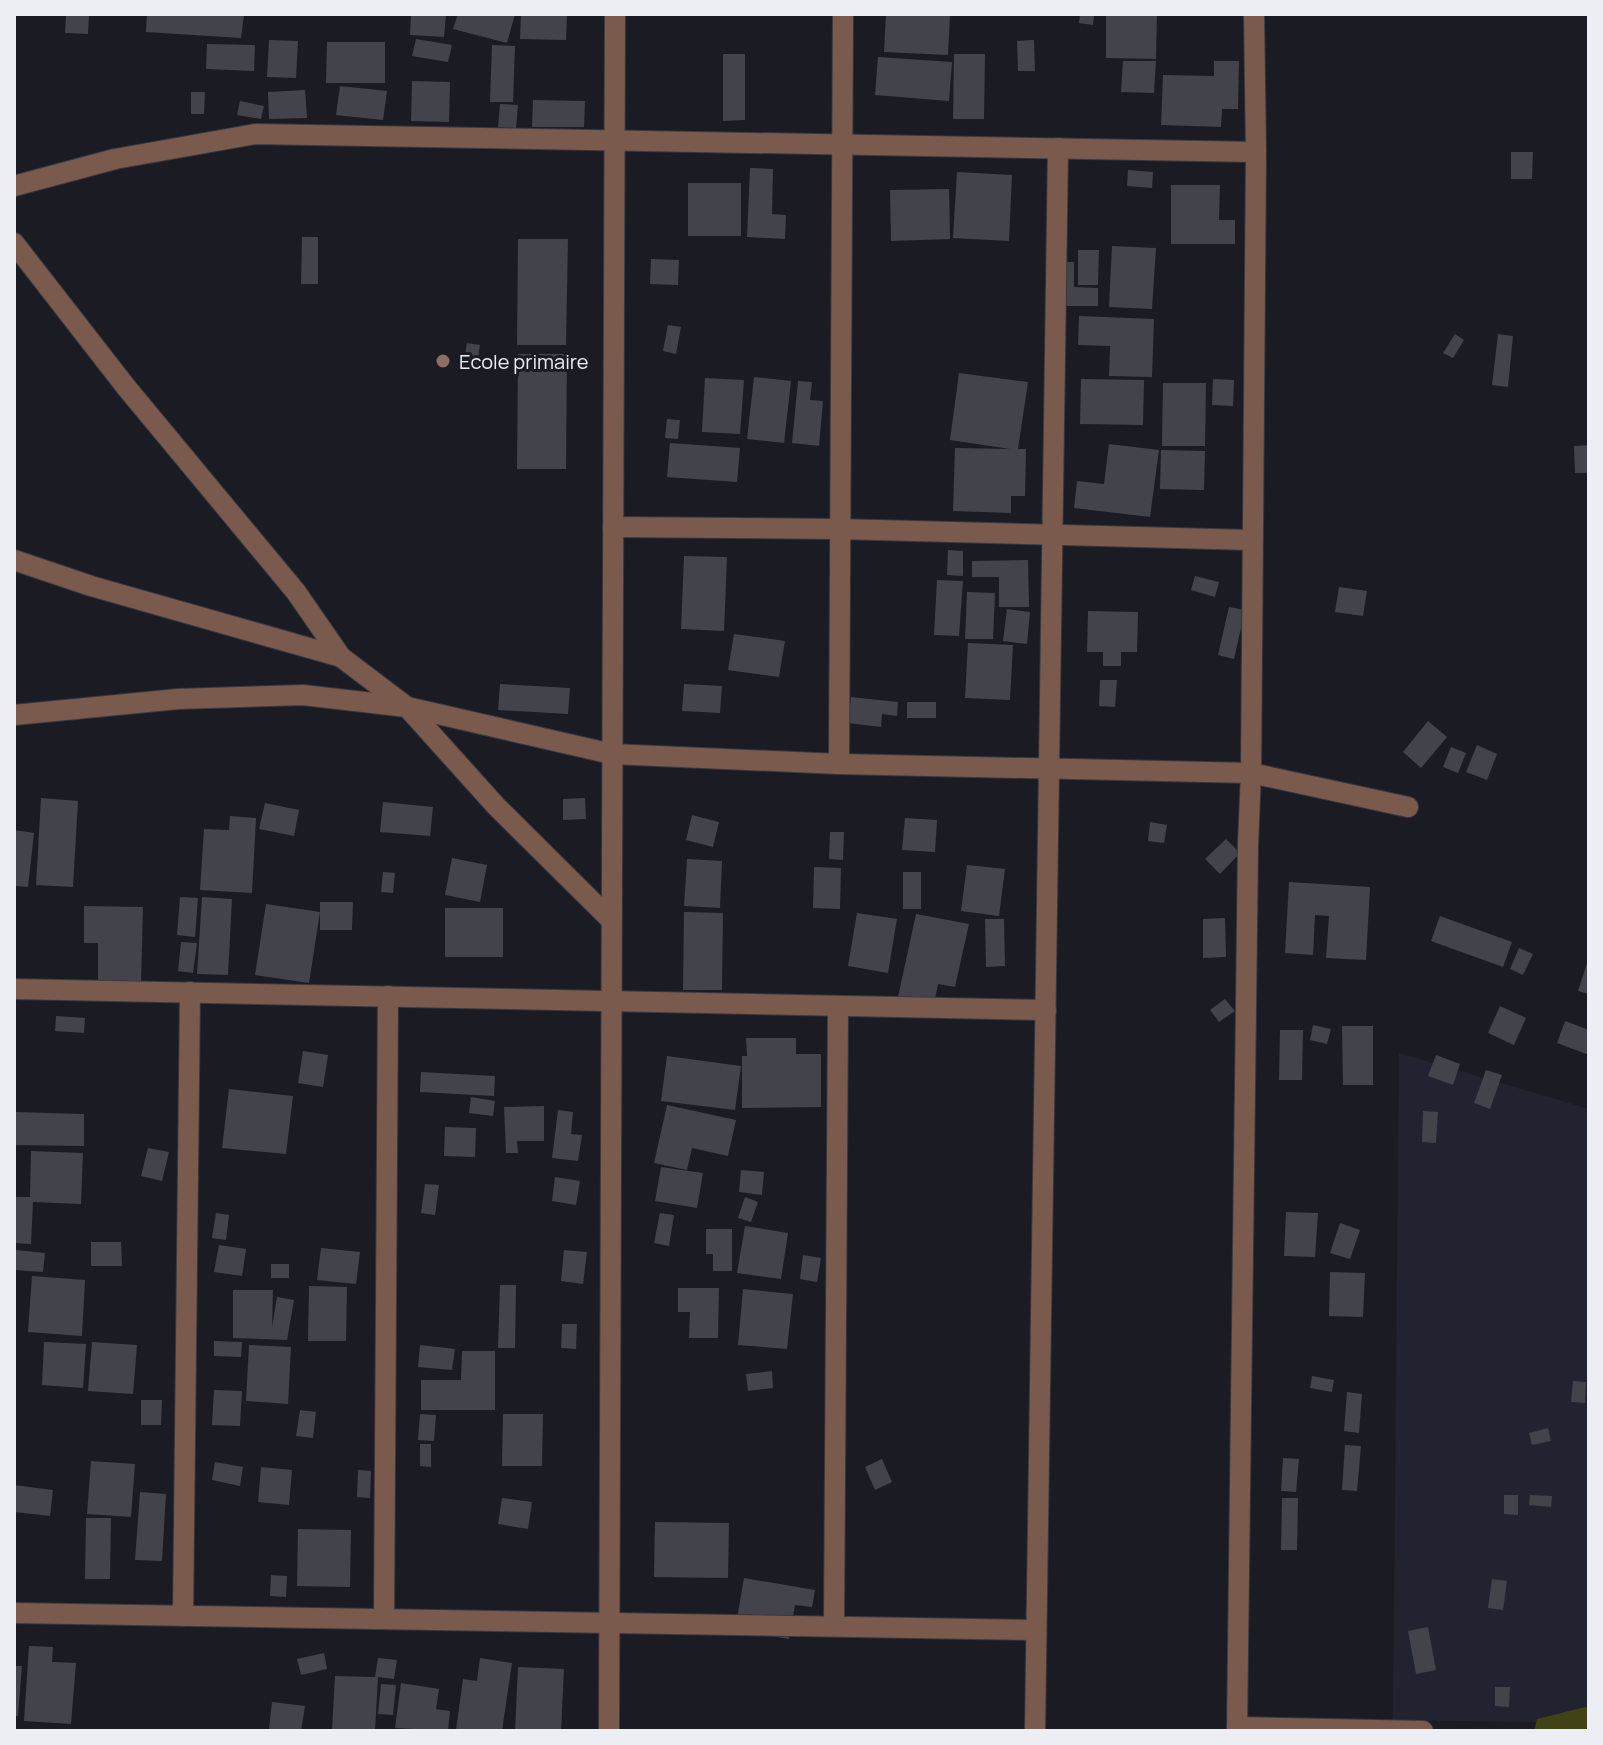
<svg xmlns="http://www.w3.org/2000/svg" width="1603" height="1745" viewBox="0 0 1603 1745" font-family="Manrope,sans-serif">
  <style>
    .built { fill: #222330 }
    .green { fill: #414317 }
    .building { fill: #42434b }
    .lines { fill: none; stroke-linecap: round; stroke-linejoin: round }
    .minor-casing { stroke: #383940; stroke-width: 22 }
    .minor { stroke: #7b5a4e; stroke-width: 20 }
    .education-dot { fill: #8d6e63; stroke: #1b1c23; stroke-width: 3 }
    .labels { text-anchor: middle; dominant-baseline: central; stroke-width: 6; stroke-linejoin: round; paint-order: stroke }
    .poi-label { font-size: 20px; fill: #edeef3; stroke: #1b1c23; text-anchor: start }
  </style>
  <rect width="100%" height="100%" fill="#1b1c23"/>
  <path class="built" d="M1399,1053l190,56v614l-196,-3z"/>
  <path class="green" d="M1589,1706v25h-55l3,-12z"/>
  <g class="building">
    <path d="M66,14l23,1 -1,19 -23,-1z"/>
    <path d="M147,14h97l-3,24 -95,-6z"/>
    <path d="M411,14h35l-2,23 -34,-2z"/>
    <path d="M458,14h57l-8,29 -54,-14z"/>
    <path d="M521,14h46l-1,26 -46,-1z"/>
    <path d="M886,14h64l-2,41 -64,-3z"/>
    <path d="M1080,14h14l-1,11 -14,-2z"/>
    <path d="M1106,14h51l-1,45 -50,-1z"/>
    <path d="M416,39l36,6 -4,17 -36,-6z"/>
    <path d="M269,40l29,1 -2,37 -29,-1z"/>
    <path d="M1034,40l1,31h-17l-1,-30z"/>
    <path d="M327,42h58v41h-59z"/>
    <path d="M207,44l48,1 -1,26 -48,-2z"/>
    <path d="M492,45l23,1 -2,56h-23z"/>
    <path d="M723,54h22v66l-22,1z"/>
    <path d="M954,54h31l-1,65h-31z"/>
    <path d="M878,57l74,5 -3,39 -74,-6z"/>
    <path d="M1123,61h33l-2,32 -33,-1z"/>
    <path d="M1214,61h25l-1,48h-16l-1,18 -60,-2 2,-50 51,1z"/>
    <path d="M412,81l38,1 -1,40 -38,-1z"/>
    <path d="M340,86l47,5 -4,29 -47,-5z"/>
    <path d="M305,90l2,28 -38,1 -1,-27z"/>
    <path d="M191,92h14l-1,22h-13z"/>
    <path d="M533,100l52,1 -1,26h-52z"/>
    <path d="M240,101l24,5 -3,13 -24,-4z"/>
    <path d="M500,104l18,1 -2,23 -18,-1z"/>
    <path d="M1511,152h22l-1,27h-21z"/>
    <path d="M750,168l23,1 -1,45 14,1 -1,24 -38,-2z"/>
    <path d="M1128,170l25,2 -1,16 -25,-2z"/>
    <path d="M957,172l55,3 -3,66 -56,-3z"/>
    <rect x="688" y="183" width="53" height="53"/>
    <path d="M1171,185h49l-1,35h16v24h-64z"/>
    <path d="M949,189l1,50 -59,2 -1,-51z"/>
    <path d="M302,237h16v47h-17z"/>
    <path d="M518,239h50l-2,106h-49z"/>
    <path d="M1112,246l44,2 -4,61 -43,-2z"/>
    <path d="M1078,250h21l-1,35h-20z"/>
    <path d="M651,259l28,1 -1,25 -28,-1z"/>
    <path d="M1062,262h12v25l24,1v18h-37z"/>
    <path d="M1079,316l75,3 -2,58 -43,-1 1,-30 -32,-1z"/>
    <path d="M668,325l13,2 -5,27 -13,-3z"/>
    <path d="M1455,334l9,6 -11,18 -10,-5z"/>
    <path d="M1498,334l15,2 -5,51 -16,-2z"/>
    <path d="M467,343l13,2 -4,24 -13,-3z"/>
    <path d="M518,354h49l-1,115h-49z"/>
    <path d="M959,373l69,9 -10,67h8l-1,47h-14v17l-58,-2 2,-63 55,1 -60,-9z"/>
    <path d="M754,377l37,4 -7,62 -37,-4z"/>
    <path d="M705,378l39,2 -4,54 -38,-2z"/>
    <path d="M1081,379l63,1 -1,45 -63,-1z"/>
    <path d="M1213,379l21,1 -1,26 -21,-1z"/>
    <path d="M798,381l14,1 -2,18 13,1 -4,45 -27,-3z"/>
    <path d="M1163,383h43l-1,63h-43z"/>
    <path d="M667,419l13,1 -2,19 -13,-1z"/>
    <path d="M670,443l70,5 -3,34 -70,-5z"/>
    <path d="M1109,444l50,6 -9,67 -76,-9 3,-27 27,3z"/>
    <path d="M1589,445v28h-14l-1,-27z"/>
    <path d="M1161,450l44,1 -1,39 -44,-1z"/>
    <path d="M948,550l15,1v25l-16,-1z"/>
    <path d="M684,556l43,1 -3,74 -43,-2z"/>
    <path d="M1028,560l1,47h-30v-30h-27v-16z"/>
    <path d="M1195,576l24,6 -4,15 -24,-7z"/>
    <path d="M937,580l26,1 -4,55 -25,-1z"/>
    <path d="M1339,587l28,4 -4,25 -28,-4z"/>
    <path d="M967,592l28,1 -2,46h-28z"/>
    <path d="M1229,607l16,3 -11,49 -16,-4z"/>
    <path d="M1007,609l23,3 -3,32 -24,-3z"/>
    <path d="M1088,611l50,1 -1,40h-16v14h-18v-14h-16z"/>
    <path d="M734,634l51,7 -6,36 -51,-7z"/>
    <path d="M968,643l45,2 -3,55 -45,-2z"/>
    <path d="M1100,680h17l-2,27 -16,-1z"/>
    <path d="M500,684l70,4 -2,26 -70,-4z"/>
    <path d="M684,684l38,2 -2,27 -38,-2z"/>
    <path d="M851,697l47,5 -1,14 -15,-2 -1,13 -33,-4z"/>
    <rect x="907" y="702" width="29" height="16"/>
    <path d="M1428,721l19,16 -26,31 -18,-16z"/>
    <path d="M1477,745l20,9 -10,26 -21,-8z"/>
    <path d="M1451,747l15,6 -8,20 -15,-6z"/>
    <path d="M41,798l37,3 -5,86 -37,-2z"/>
    <path d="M585,798l1,21 -23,1v-21z"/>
    <path d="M383,802l50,5 -3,29 -50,-4z"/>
    <path d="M265,803l34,7 -5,26 -35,-7z"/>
    <path d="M692,815l27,7 -6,25 -27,-7z"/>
    <path d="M230,816l26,2 -4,75 -52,-3 4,-61 25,1z"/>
    <path d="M905,818l32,2 -2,32 -33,-2z"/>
    <path d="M1150,822l17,3 -3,18 -16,-2z"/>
    <path d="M14,830l20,3 -6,54 -14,-1z"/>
    <path d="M830,832h14l-1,28 -14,-1z"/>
    <path d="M1226,839l14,14 -20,21 -15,-15z"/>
    <path d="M452,858l35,7 -7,37 -35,-7z"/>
    <path d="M687,859l35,2 -2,47 -36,-2z"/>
    <path d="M967,865l38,4 -6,47 -38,-5z"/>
    <path d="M814,867l27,1 -1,41 -27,-1z"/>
    <path d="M383,872l12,1 -2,20 -12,-1z"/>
    <rect x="903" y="872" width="18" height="37"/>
    <path d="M1289,882l81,5 -4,73 -40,-2 3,-42 -14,-1 -2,40 -28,-2z"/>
    <path d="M180,897l18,1 -3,39 -18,-2z"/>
    <path d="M202,897l30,2 -4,76 -31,-1z"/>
    <path d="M320,902h33l-1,28h-32v-18l-11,71 -54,-8 11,-71 54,8z"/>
    <path d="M84,906l59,1 -2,77h-43v-41h-14z"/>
    <rect x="445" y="908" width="58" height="49"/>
    <path d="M684,912l39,1 -1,77h-39z"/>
    <path d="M857,913l40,6 -9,54 -40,-7z"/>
    <path d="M916,914l53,10 -14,63 -17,-3 -4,20 -36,-7z"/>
    <path d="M1440,916l72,26 -9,25 -72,-26z"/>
    <path d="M1225,918l1,39 -23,1v-39z"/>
    <path d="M985,919h19l1,47 -19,1z"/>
    <path d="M181,942l16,1 -4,30 -15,-2z"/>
    <path d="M1519,948l14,6 -10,21 -13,-6z"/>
    <path d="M1588,960h1v34l-11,-3z"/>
    <path d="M1225,999l10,12 -16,11 -9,-12z"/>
    <path d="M1500,1006l26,12 -12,27 -26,-12z"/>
    <path d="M56,1016l29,2 -1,15 -29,-2z"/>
    <path d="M1565,1021l24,9v25l-32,-12z"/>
    <path d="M1313,1025l18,4 -4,15 -17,-4z"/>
    <path d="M1342,1026h31v59h-30z"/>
    <path d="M1280,1030h23l-1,50h-23z"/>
    <path d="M746,1038h50v16h25v53l-79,1v-52h5z"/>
    <path d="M303,1051l25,4 -5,32 -25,-4z"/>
    <path d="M1436,1055l24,9 -7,21 -25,-9z"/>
    <path d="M667,1056l74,10 -6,44 -74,-9z"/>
    <path d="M1486,1070l16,5 -12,34 -16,-6z"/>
    <path d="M421,1072l74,4 -1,20 -74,-4z"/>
    <path d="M229,1089l64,7 -7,58 -64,-6z"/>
    <path d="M471,1097l24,4 -2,15 -24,-3z"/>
    <path d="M667,1105l69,15 -8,36 -36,-8 -5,22 -33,-7z"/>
    <path d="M544,1106v35h-27l1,12h-12l-2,-46z"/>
    <path d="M558,1110l15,2 -2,22 11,1 -4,26 -26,-3z"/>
    <path d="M1423,1111l15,1 -2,31 -14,-1z"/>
    <path d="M14,1112l70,2v32l-70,-1z"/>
    <path d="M445,1127l31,1 -1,29 -31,-1z"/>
    <path d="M148,1148l21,4 -7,29 -21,-5z"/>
    <path d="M31,1151l52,2 -2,51 -48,-2 -2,42 -17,-1v-46h16z"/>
    <path d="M661,1167l42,6 -6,35 -42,-7z"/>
    <path d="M741,1170l23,2 -2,23 -23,-3z"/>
    <path d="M555,1177l25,4 -4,24 -24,-4z"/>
    <path d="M425,1184l14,1 -4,30 -14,-2z"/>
    <path d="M745,1197l13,5 -7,20 -13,-4z"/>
    <path d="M1286,1212l32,1 -3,44 -31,-1z"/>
    <path d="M216,1213l13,2 -3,25 -14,-2z"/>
    <path d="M660,1213l14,2 -5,31 -15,-3z"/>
    <path d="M1340,1223l20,7 -10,29 -20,-6z"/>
    <path d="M745,1226l43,7 -7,46 -44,-6z"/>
    <path d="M706,1229h26v42h-19v-17h-7z"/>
    <path d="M91,1242h30l1,24h-31z"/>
    <path d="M219,1245l27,4 -4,27 -28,-4z"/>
    <path d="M321,1248l39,4 -4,32 -39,-4z"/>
    <path d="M16,1250l29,3 -2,19 -29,-2z"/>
    <path d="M564,1250l23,2 -4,32 -22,-3z"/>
    <path d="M803,1255l18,3 -4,24 -17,-3z"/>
    <rect x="271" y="1264" width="18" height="14"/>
    <path d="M1330,1272l35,1 -2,44 -34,-1z"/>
    <path d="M32,1276l53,4 -3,56 -54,-4z"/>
    <path d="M500,1285h16l-1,63h-17z"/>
    <path d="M309,1286l38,1 -1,54h-38z"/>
    <path d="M678,1288h41l-1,50h-29l1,-26h-12z"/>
    <path d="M743,1289l50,5 -6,55 -49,-4z"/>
    <path d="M233,1290h40l-1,37 5,-30 17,3 -7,40 -54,-2z"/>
    <path d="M562,1324h15l-1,25 -15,-1z"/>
    <path d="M214,1341l28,1 -1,15 -27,-1z"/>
    <path d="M44,1342l42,2 -3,44 -41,-3z"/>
    <path d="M92,1342l45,3 -4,49 -45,-3z"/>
    <path d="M249,1345l42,2 -3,57 -42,-3z"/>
    <path d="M420,1345l35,4 -3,21 -34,-3z"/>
    <path d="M462,1351h33v59h-74v-30h40z"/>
    <path d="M772,1371l1,17 -25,3 -2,-17z"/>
    <path d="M1312,1376l22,4 -2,12 -22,-4z"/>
    <path d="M1573,1381l13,1 -1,21 -14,-1z"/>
    <path d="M214,1390l28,1 -2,35 -28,-1z"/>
    <path d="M1347,1392l15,2 -3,39 -15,-2z"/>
    <path d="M141,1400h21l-1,25h-20z"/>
    <path d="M300,1410l16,2 -3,26 -17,-2z"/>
    <path d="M420,1414l16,1 -2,26 -16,-1z"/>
    <path d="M503,1414h40l-1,52h-40z"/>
    <path d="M1548,1428l3,13 -19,4 -3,-12z"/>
    <path d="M420,1444h11v23l-11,-1z"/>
    <path d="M1345,1445l16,1 -4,45 -15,-1z"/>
    <path d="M1283,1458l16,1 -3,33 -15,-1z"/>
    <path d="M882,1459l10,23 -17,8 -10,-23z"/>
    <path d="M91,1461l44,3 -4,53 -44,-3z"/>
    <path d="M215,1462l28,5 -3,19 -28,-6z"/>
    <path d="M261,1467l31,3 -3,35 -31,-3z"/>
    <path d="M358,1470l13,1 -1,27 -13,-1z"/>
    <path d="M14,1485l39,5 -3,26 -36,-4z"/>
    <path d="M140,1492l26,2 -4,67 -27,-1z"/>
    <path d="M1504,1495h14v20l-14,-1z"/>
    <path d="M1530,1495l22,1 -1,11 -22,-2z"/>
    <path d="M502,1498l30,4 -4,27 -30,-5z"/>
    <path d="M1282,1498h16l-1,52h-16z"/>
    <path d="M86,1518h25l-1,61h-25z"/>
    <path d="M655,1522l74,1 -1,55 -74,-1z"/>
    <path d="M298,1529l53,1 -1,57 -53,-1z"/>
    <path d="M271,1575l16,1 -1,21 -16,-1z"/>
    <path d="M744,1578l71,12 -3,17 -17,-2 -6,34 -54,-9z"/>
    <path d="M1492,1579l15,2 -4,29 -15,-2z"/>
    <path d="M1428,1627l8,43 -20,4 -8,-43z"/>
    <path d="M29,1646l24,1 -1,15 24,1 -5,61 -47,-3z"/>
    <path d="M324,1653l3,16 -26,6 -4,-16z"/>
    <path d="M378,1658l19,2 -3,19 -16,-2 -3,54h-43l3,-55 40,1z"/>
    <path d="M480,1658l32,5 -10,68 -46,-1 7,-51 14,2z"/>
    <path d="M14,1666h8l-4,50h-4z"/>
    <path d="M518,1667l46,2 -3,62h-46z"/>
    <path d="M401,1683l38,6 -3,20 14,2 -2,20 -53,-3z"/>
    <path d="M381,1684l15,1 -3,30 -15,-1z"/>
    <path d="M1495,1687h15l-1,20 -14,-1z"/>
    <path d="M272,1702l33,4 -4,25 -32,-2z"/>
  </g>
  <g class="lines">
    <g class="minor-casing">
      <g id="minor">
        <path d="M14,186l101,-27 140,-25 1001,18"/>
        <path d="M14,243l112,144 170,205 45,65 66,50 89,99 115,114"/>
        <path d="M613,527l225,2 413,11"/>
        <path d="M14,560l77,26 250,71"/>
        <path d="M14,715l164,-16 125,-4 104,12 205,47 227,10 412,9 157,34"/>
        <path d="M839,764l4,-750"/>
        <path d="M14,989l1032,21"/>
        <path d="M14,1613l1022,17"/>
        <path d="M183,1616l7,-624"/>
        <path d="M384,1619l4,-623"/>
        <path d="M834,1626l4,-620"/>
        <path d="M1237,1727l186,4"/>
        <path d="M609,1731l6,-1717"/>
        <path d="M1035,1731l23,-1583"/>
        <path d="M1237,1731l11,-887 3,-71 5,-621 -2,-138"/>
      </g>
    </g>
    <use href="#minor" class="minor"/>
  </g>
  <circle class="education-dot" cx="443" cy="361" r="8"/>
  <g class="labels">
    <g class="poi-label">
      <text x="459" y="361">Ecole primaire</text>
    </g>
  </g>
  <rect width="1603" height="1745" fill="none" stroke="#edeef3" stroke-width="32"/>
</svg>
